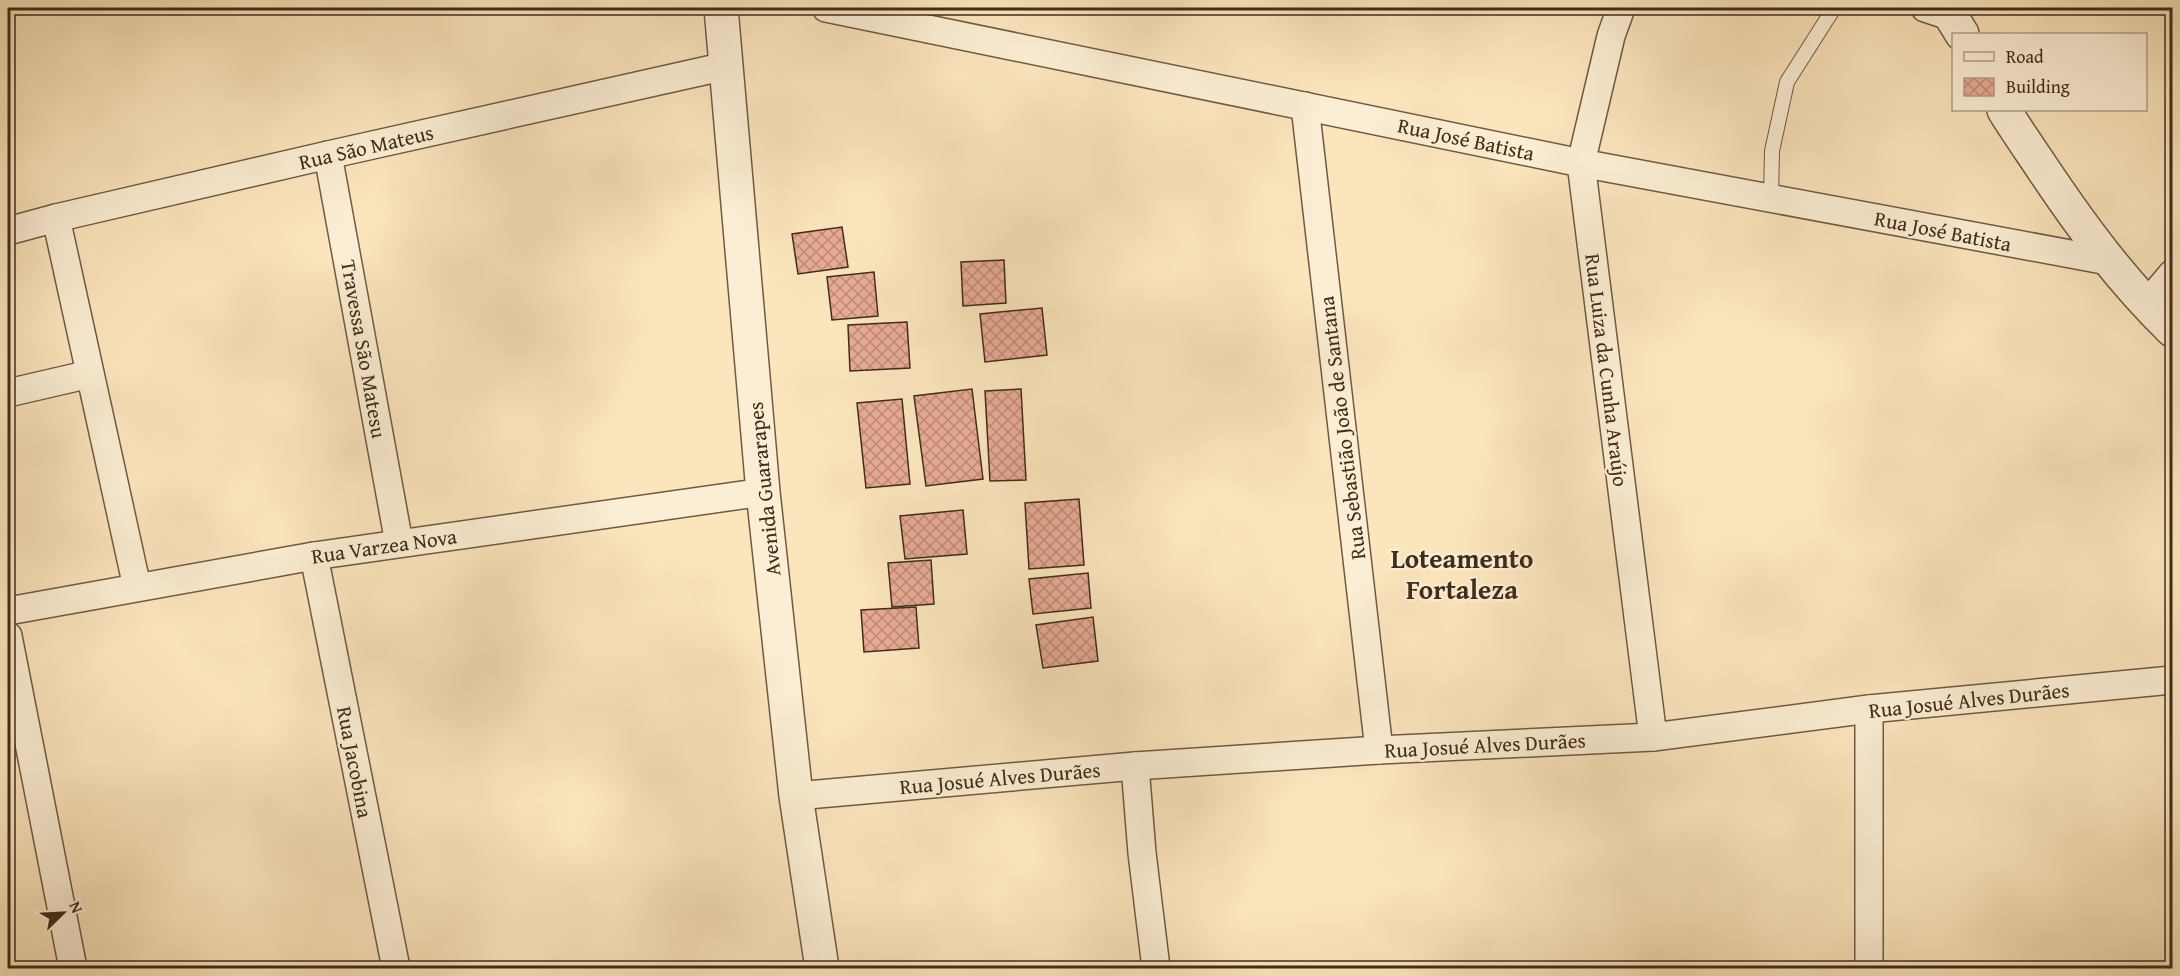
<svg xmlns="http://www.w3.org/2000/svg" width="2180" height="976" viewBox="0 0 2180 976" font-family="'Gentium Book Plus',serif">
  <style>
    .building { fill: url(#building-cross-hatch); stroke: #412c1a; stroke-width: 1.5 }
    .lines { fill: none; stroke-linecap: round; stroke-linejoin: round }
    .service-casing { stroke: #705a43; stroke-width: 16 }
    .minor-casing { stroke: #705a43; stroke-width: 30 }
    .tertiary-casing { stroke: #705a43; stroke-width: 36 }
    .service { stroke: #fceed4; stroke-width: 14 }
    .minor { stroke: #fceed4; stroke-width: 27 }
    .tertiary { stroke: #fceed4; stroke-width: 33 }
    .labels { text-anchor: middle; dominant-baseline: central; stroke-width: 4.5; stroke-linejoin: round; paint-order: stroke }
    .street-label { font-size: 21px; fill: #412c1a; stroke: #fceed4 }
    .district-label { font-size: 27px; font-weight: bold; fill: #412c1a; stroke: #fceed4 }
  </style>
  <defs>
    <pattern id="building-cross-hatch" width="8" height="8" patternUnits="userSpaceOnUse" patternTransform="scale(1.5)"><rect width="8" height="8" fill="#e8ab95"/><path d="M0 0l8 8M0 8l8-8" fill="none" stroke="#be8b79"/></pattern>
  </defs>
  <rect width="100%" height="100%" fill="#fbe5bd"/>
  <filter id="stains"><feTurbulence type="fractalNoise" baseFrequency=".00333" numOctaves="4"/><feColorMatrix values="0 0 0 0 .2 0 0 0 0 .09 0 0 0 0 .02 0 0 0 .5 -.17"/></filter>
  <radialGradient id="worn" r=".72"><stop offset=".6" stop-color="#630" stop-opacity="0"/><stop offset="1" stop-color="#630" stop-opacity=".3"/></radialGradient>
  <g class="building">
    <path d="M842,227l6,40 -50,7 -6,-40z"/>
    <path d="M1004,260l2,43 -43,3 -2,-44z"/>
    <path d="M874,272l4,44 -46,4 -5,-43z"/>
    <path d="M1042,308l5,47 -62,7 -5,-48z"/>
    <path d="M907,322l3,46 -60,3 -2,-46z"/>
    <path d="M972,389l11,90 -57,7 -12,-90z"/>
    <path d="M1021,389l5,91 -36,1 -5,-90z"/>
    <path d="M902,399l8,85 -44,4 -9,-85z"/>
    <path d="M1079,499l5,66 -55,4 -4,-66z"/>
    <path d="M963,510l4,44 -62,5 -5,-43z"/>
    <path d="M931,560l3,44 -42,3 -4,-44z"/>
    <path d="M1088,573l3,35 -58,6 -4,-35z"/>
    <path d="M916,607l3,41 -55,4 -3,-42z"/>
    <path d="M1093,617l5,44 -55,7 -7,-43z"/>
  </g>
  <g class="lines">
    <g class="service-casing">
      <path id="service" d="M1771,198l1,-47 15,-69 47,-74"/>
    </g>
    <g class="minor-casing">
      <g id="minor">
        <path d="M826,8l755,155 527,98"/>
        <path d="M1621,8l-10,28 -30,127 72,574"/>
        <path d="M1925,8l27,9"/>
        <path d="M1305,106l74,644"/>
        <path d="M328,155l71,388"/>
        <path d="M56,218l81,369"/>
        <path d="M8,231l48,-13 272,-63 398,-89"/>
        <path d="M2146,305l26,-31"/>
        <path d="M8,393l82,-19"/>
        <path d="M314,556l82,412"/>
        <path d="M8,611l306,-55 449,-64"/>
        <path d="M8,636l65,332"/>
        <path d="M1869,709v259"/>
        <path d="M1135,766l7,87 14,115"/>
        <path d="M796,796l339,-30 244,-16 274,-13 216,-28 303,-29"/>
      </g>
    </g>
    <g class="tertiary-casing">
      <g id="tertiary">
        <path d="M721,8l42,484 33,304 26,172"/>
        <path d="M1946,8l16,26"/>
        <path d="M2004,110c13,21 27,41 41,62 39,58 77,109 127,158"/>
      </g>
    </g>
    <use href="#service" class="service"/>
    <use href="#minor" class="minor"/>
    <use href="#tertiary" class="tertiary"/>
  </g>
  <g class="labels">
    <g class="street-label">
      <text transform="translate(1466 139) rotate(12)">Rua José Batista</text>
      <text transform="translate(366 147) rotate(-13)">Rua São Mateus</text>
      <text transform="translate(1943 231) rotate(11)">Rua José Batista</text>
      <text transform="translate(364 349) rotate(80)">Travessa São Matesu</text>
      <text transform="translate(1607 370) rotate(83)">Rua Luiza da Cunha Araújo</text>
      <text transform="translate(1342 428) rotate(-97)">Rua Sebastião João de Santana</text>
      <text transform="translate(764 489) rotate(-96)">Avenida Guararapes</text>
      <text transform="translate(384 546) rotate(-8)">Rua Varzea Nova</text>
      <text transform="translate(1969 700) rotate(-6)">Rua Josué Alves Durães</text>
      <text transform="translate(1485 745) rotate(-3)">Rua Josué Alves Durães</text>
      <text transform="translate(355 762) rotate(79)">Rua Jacobina</text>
      <text transform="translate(1000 778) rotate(-5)">Rua Josué Alves Durães</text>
    </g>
    <g class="district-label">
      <text x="1462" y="558">Loteamento<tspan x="1462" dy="31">Fortaleza</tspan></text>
    </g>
  </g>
  <rect width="2180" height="976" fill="none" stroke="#fbe5bd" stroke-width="30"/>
  <rect x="9" y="9" width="2162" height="958" fill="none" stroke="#412c1a" stroke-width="3"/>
  <rect x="15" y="15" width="2150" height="946" fill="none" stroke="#412c1a" stroke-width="1.5"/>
  <rect x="1952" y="33" width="195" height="78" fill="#fceed4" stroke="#b1a08a" stroke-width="1.5"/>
  <rect x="1964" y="52" width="30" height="9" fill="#fceed4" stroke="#b1a08a" stroke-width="1.5"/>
  <text x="2006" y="63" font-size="18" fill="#412c1a">Road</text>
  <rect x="1964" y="78" width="30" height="18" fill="url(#building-cross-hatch)" stroke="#b1a08a" stroke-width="1.5"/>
  <text x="2006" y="93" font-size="18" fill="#412c1a">Building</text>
  <g transform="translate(63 913) rotate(66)" stroke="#fceed4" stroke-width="4.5" paint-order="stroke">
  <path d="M0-4.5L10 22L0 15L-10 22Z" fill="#412c1a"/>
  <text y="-9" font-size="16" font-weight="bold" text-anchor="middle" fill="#412c1a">N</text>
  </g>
  <rect width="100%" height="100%" filter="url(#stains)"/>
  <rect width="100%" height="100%" fill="url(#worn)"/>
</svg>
